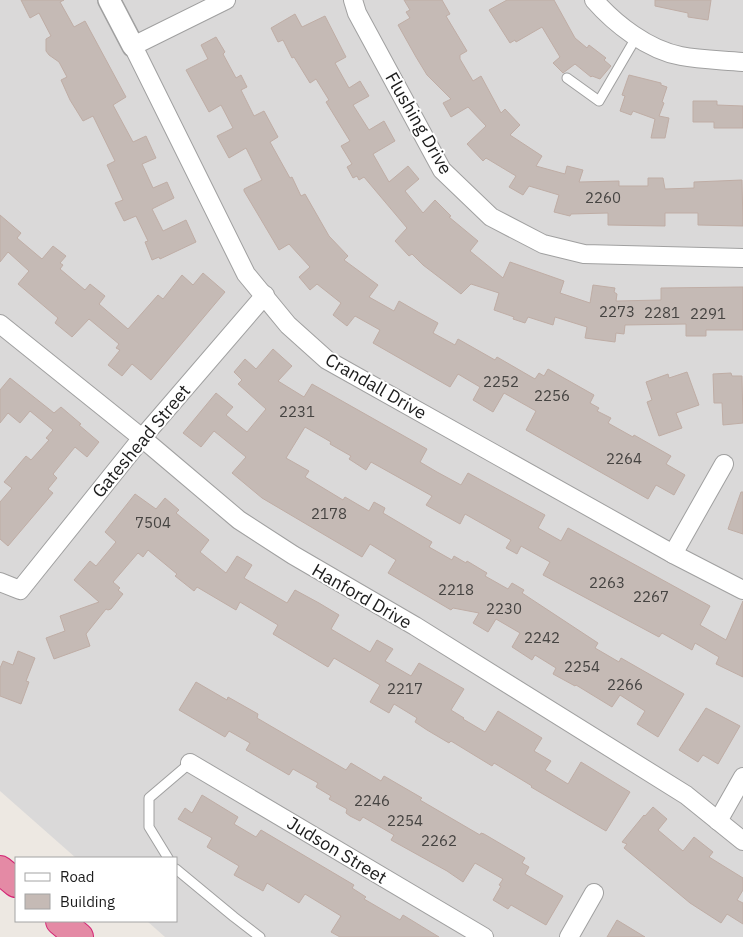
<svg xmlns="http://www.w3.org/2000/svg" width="743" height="937" viewBox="0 0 743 937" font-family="'IBM Plex Sans',sans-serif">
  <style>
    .residential { fill: #dad9d9 }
    .building { fill: #c5bab5; stroke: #bfada5 }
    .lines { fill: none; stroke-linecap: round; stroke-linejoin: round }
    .service-casing { stroke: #a0a0a0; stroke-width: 11 }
    .minor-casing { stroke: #a0a0a0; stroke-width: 20 }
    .tertiary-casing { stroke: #a0a0a0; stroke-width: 24 }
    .motorway-casing { stroke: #d42675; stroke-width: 30 }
    .service { stroke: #fff; stroke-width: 9 }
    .minor { stroke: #fff; stroke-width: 18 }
    .tertiary { stroke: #fff; stroke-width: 21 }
    .motorway { stroke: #e48aa5; stroke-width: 28 }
    .labels { text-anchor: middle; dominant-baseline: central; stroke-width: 4; stroke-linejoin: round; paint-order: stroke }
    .number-label { font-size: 15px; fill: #464442 }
    .street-label { font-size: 18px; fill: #1c1c1c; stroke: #fff }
  </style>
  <rect width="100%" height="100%" fill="#ede8e2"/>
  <path class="residential" d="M0,0h743v937h-578l-18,-16h29v-63h-100l-76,-67z"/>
  <g class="building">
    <path d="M21,0h43l-4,2 14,25 11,-6 41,76 -13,8 20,37 13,-6 10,22 -14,6 11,24 14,-6 7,16 -22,11 11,22 23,-11 10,22 -36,17 -1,-2 -7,3 -7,-18 3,-1 -12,-25 -12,5 -9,-18 8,-3 -16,-35 8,-4 -22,-45 -10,5 -13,-21 -9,-20 6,-3 -8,-15 -10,-7 -3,-4v-12l5,-3 -12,-23 -9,5z"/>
    <path d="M404,0h38l8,14 -4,2 21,35 -7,4v4l13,22 8,-5 20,37 4,-4 15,16 -10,10 32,21 -6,10 29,8 2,-8 16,4 -4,12 40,-1v5h29v-8h15l2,11 29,-1v-6l48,-2 1,46 -45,-1v-12h-33v13l-57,-1v-12l-37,1 -1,2 -16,-4 5,-17 -30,-9 -6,9 -14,-8 7,-11 -30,-18 -3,3 -16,-17 19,-18 -18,-19 -17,10 -8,-14 8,-4 -24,-24 -11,-18 -18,-32 12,-7 -4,-6 4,-2z"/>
    <path d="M507,0h47l21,38 12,10 2,-3 17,13 -2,2 7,6 -11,13 -8,-3 -1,1 -16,-13 -12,9 -10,-10 7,-6 -18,-30 -26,15 -1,-2 -5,3 -21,-33z"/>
    <path d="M655,0h56l-3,20 -20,-3v-4l-33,-7z"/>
    <path d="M295,14l7,13 23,-11 21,41 -11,6 14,25 11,-7 9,15 -16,9 16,25 15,-9 11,20 -22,13 16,28 19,-16 11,13 -14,12 18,22 12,-13 16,16 -2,1 29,24 -8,10 33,27 7,-16 54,19 -4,12 30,10 3,-18 22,3 -1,4 3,2 -1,7 45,-1v-12l82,-1v43h-37v6h-20v-12l-61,1 -1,9 -8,-1 -1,9 -30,-4 2,-11 -32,-10 -2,8 -25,-8 -3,6 -12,-4 1,-2 -20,-7 5,-17 -28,-9 -10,10 -38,-29 -11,-11 -3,2 -14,-15 12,-13 -43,-51 -5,3 -2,-4 -4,2 -6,-11 5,-3 -11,-18 9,-5 -24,-39 3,-2 -13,-21 -6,4 -16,-26 -2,1 -9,-18 -5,2 -7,-14z"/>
    <path d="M216,37l9,15 -2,2 13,24 5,-3 6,12 -6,3 13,26 10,-5 14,26 -8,5 20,36 2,-1 9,19 4,-2 24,42 19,20 -4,4 34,25 -9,12 25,14 5,-10 19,11 20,11 -5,10 22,12 3,-6 37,21 2,-3 38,22 4,-6 5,3 4,-7 46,26 -4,8 9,5 -2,3 14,7 -3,5 25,14 1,-2 37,21 -5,8 19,11 -11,20 -18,-10 -8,14 -122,-69 10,-19 -32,-18 -11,19 -20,-12 7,-13 -22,-13 -8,13 -77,-44 7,-13 -25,-14 -8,10 -14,-11 8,-12 -24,-19 -7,6 -11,-13 11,-10 -21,-23 -10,6 -35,-59v-2l18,-9 -16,-32 -17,10 -12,-22 16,-8 -12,-23 -12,7 -23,-42 22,-11 -7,-14z"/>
    <path d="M629,75l32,8v2l6,2 -5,15 2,1 -5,13 10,2 -4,20h-14l4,-19 -22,-8 -2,4 -11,-4 5,-15 -3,-1z"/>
    <path d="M693,101h24v4l26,1v22h-29v-6h-21z"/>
    <path d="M0,215l21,18 -4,5 25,21 11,-13 13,10 -6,7 3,2 -3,4 25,21 5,-6 15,12 -6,8 29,25 30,-34 5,4 19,-24 11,10 10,-12 22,19 -74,88 -19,-16 -10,12 -14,-11 12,-15 -4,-2 3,-4 -30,-25 -17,18 -17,-14 3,-5 -40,-34 11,-13 -21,-19 -8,10z"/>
    <path d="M273,349l19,17 -14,15 26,16 8,-13 115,65 -7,13 17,10 24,13 7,-12 77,42 -7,13 23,13 7,-13 142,78 -10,19 26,15 17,-39v76l-27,-13 3,-7 -24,-14 -3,7 -30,-17 -3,4 -116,-62 7,-13 -29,-16 -4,8 -11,-6 5,-8 -46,-26 -5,10 -34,-19 6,-9 -61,-34 -5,8 -17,-11 2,-3 -21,-12 1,-2 -26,-15 -19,31 23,13 -4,6 38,23 2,-3 24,14 5,-9 11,6 -2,5 49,29 -3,5 23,13 2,-4 12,7 1,-2 20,12 -2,3 23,13 4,-6 12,7 -2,3 76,50 -3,5 24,14 2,-4 63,36 -26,43 -21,-13 8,-13 -25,-16 -8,12 -36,-22 -1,1 -22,-12 3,-6 -21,-13 -3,5 -20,-13 8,-14 -24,-14 -8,13 -15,-9 6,-10 -26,-5 -2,2 -63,-37 8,-13 -26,-16 -8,13 -100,-59 -30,-25 14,-16 -32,-26 -13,16 -18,-14 33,-40 17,14 -7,8 21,17 19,-23 -28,-25 4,-4 -8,-8 11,-13 11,10z"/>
    <path d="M687,372l12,33 -23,8 6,15 -23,8 -12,-34 5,-2 -6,-18 22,-8 1,4z"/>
    <path d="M731,373l1,3h10l1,47 -20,2 -1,-22h-8l-1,-29z"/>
    <path d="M10,378l44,35 7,-6 20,17 -2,1 20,17 -12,15 -12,-10 -22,27 4,4 -9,11 5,4 -45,53 -8,-7v-37l12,-14 -8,-6 22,-26 5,4 18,-20 -3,-2 7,-8 -23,-19 -10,12 -12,-10 -8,10v-33z"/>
    <path d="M741,492h2v42l-15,-5z"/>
    <path d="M135,494l21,15 9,-11 14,12 -3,3 33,27 -9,12 26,21 11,-17 15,9 -8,13 43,25 8,-13 24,13 20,12 -8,14 39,23 7,-12 16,9 -8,12 26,15 8,-13 45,26 -13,21 13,8 -1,1 22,13 13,-21 44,27 -8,13 17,10 -6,9 23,14 13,-22 49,30 -24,39 -75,-44 1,-1 -38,-23 -2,3 -41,-25 -2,2 -22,-13 -12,-8 2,-4 -23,-14 -5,9 -19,-11 10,-17 -46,-27 -6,9 -55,-33 5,-9 -38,-23 -4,8 -39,-23 -3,4 -19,-15 2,-2 -29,-24 -5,7 -5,-4 -25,29 7,6 -2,2 5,4 -12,15 -3,1 -2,-1 -20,25 4,12 -36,13 -8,-21 19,-7 -5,-15 39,-14 -25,-22 16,-19 6,5 20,-24 -11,-10z"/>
    <path d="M18,651l17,7 -9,23 3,1 -8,22 -21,-8v-28l3,-7 10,4z"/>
    <path d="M196,682l31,18 1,-3 30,17 -1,4 89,52 5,-7 30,18 3,-5 38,22 -2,2 60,35 1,-2 3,1 41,24 -3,5 7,4 -4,7 38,22 -17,29 -35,-20 -3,4 -15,-9 8,-14 -2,-1 4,-6 -28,-16 -12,19 -16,-11 -56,-31 3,-5 -31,-18 -3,4 -10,-5 -4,-3 1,-4 -18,-10 2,-3 -15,-9 2,-4 -25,-14 -4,6 -43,-25 4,-7 -21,-12 -4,6 -46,-27z"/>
    <path d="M706,708l34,18 -22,38 -15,-9 -5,7 -19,-12z"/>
    <path d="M202,795l36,22 -4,7 22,13 5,-7 93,55 -2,3 14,9 -2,2 36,21 3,-5 36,22h-99l-9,-5 10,-16 -36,-22 -6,9 -32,-20 -4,8 -29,-16 5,-9 -32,-19 5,-9 -34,-19 7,-11 7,5z"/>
    <path d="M653,807l14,12 -9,11 25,21 11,-14 19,15 -4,5 34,21v12l-6,10 6,3v21l-16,-10 -6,9 -31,-20 -66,-55 3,-4 -5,-2 22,-27 1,1z"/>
    <path d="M617,920l28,17h-38z"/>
  </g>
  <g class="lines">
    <g class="service-casing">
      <g id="service">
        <path d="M567,78l32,23 38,-65"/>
        <path d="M168,858l-19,-31v-29l41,-35"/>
        <path d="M176,869l58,48 26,20"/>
      </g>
    </g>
    <g class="minor-casing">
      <g id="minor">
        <path d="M226,0l-93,46 113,228 42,51 39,35 346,194 70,36"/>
        <path d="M353,0l4,13 85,157 49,47 52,27 41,10 159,4"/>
        <path d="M594,0c21,24 54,50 87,56 20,4 42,4 62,6"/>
        <path d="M0,324l142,114 97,82 54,35 122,71 271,169 57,46"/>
        <path d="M673,554l51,-90"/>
        <path d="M0,582l20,8 122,-152 123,-143"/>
        <path d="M190,763l294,174"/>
        <path d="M718,821l25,-44"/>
        <path d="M569,937l25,-44"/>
      </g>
    </g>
    <g class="tertiary-casing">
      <path id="tertiary" d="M109,0l24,46"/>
    </g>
    <g class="motorway-casing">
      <g id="motorway">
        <path d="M0,870l16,13"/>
        <path d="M60,921l19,16"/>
      </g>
    </g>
    <use href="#service" class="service"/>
    <use href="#minor" class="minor"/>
    <use href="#tertiary" class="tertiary"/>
    <use href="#motorway" class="motorway"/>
  </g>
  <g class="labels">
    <g class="number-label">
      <text x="603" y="197">2260</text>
      <text x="617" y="311">2273</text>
      <text x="662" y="312">2281</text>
      <text x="708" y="313">2291</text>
      <text x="501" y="381">2252</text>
      <text x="552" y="395">2256</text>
      <text x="297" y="411">2231</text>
      <text x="624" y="458">2264</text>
      <text x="329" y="513">2178</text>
      <text x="153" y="522">7504</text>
      <text x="607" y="582">2263</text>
      <text x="456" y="589">2218</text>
      <text x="651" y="596">2267</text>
      <text x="504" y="608">2230</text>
      <text x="542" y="637">2242</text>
      <text x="582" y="666">2254</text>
      <text x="625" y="684">2266</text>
      <text x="405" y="688">2217</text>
      <text x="372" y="800">2246</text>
      <text x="405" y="820">2254</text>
      <text x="439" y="840">2262</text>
    </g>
    <g class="street-label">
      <text transform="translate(419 123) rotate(60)">Flushing Drive</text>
      <text transform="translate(376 386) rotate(30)">Crandall Drive</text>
      <text transform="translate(141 441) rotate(-50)">Gateshead Street</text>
      <text transform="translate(362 596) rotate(30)">Hanford Drive</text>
      <text transform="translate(337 850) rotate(31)">Judson Street</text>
    </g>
  </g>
  <rect x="15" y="857" width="162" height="65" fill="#ffffff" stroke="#a4a4a4"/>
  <rect x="25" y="873" width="25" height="8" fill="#ffffff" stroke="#a4a4a4"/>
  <text x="60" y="882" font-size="15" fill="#1c1c1c">Road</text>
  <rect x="25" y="894" width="25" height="15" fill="#c5bab5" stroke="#a4a4a4"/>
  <text x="60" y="907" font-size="15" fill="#1c1c1c">Building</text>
</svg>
